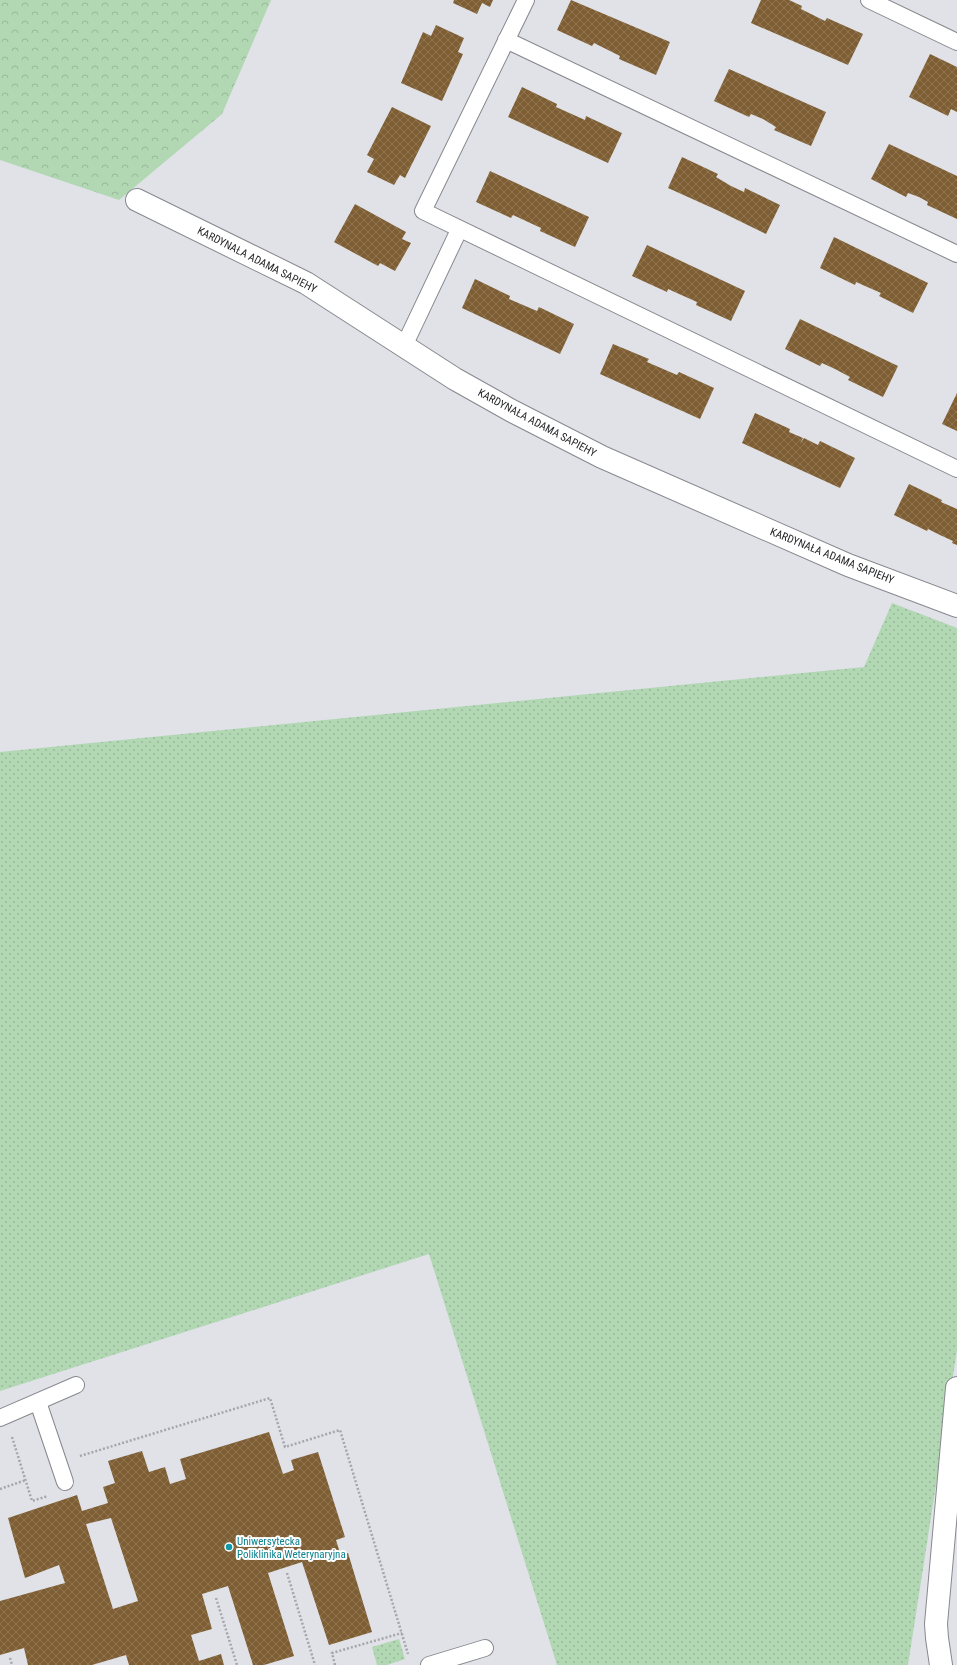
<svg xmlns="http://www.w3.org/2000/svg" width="957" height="1665" viewBox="0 0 957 1665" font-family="'Roboto Condensed',sans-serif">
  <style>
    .grass { fill: url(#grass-dots) }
    .forest { fill: url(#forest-crowns) }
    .building { fill: url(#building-cross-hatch); fill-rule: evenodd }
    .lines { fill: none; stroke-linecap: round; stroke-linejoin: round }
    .lane-casing { stroke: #87888e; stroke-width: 18 }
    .street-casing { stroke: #87888e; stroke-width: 24 }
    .path { stroke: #a4a6aa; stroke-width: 2.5; stroke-dasharray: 2 2; stroke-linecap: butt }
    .lane { stroke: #fff; stroke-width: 16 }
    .street { stroke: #fff; stroke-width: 22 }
    .culture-dot { fill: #0f9aa8; stroke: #fff; stroke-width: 1.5 }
    .labels { text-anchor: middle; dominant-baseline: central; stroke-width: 4; stroke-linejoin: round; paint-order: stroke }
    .street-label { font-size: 11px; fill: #252628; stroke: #fff }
    .culture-label { font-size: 11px; fill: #0d838f; stroke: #fff; text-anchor: start }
  </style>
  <defs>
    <pattern id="grass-dots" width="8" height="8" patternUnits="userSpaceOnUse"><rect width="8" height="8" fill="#b1d7b3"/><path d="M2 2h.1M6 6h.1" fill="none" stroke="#98b89a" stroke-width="1.8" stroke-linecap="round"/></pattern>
    <pattern id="forest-crowns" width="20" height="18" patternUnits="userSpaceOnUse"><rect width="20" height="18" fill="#b1d7b3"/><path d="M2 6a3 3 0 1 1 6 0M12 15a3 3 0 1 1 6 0" fill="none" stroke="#98b89a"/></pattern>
    <pattern id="building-cross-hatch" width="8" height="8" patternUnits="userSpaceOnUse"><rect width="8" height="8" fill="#7e5e32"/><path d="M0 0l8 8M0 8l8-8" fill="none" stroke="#8e7655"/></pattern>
  </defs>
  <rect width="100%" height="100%" fill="#e0e2e8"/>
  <g class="grass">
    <path d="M892,603l65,25v722l-49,315h-351l-128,-411 -429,137v-639l864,-85z"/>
    <path d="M399,1639l6,20 -18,6h-10l-5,-18z"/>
  </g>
  <path class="forest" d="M0,0h271l-49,114 -103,86 -119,-40z"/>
  <g class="building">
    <path d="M454,0h39l-3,7 -8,-4 -5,11 -24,-11z"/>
    <path d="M571,0l99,42 -14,33 -37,-16 1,-3 -26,-13 -2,3 -35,-16z"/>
    <path d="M761,0h28l13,6 -1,3 24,12 2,-3 36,16 -15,31 -97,-42z"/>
    <path d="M436,25l28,13 -6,14 5,2 -21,47 -41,-18 22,-51 8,4z"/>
    <path d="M930,54l27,13v45l-6,-3 -3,7 -39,-19z"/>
    <path d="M729,69l97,43 -15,34 -37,-16 2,-3 -13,-8 -12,-5 -2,3 -35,-16z"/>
    <path d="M522,87l35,17 -1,3 29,13 1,-4 36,17 -14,30 -100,-46z"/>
    <path d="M392,107l39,19 -26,52 -5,-3 -6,10 -27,-13 7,-13 -7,-4z"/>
    <path d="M889,144l68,32v43l-30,-14 1,-3 -9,-5 -11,-4 -2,4 -35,-18z"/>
    <path d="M682,157l36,17 -2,3 15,9 13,6 1,-4 35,17 -14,29 -47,-23 -51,-23z"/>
    <path d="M490,171l99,46 -14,30 -35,-16 1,-3 -28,-13 -2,3 -35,-16z"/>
    <path d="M355,204l51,28 -4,7 9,4 -16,28 -15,-8 -2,3 -44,-24z"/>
    <path d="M834,237l94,46 -15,30 -34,-17 2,-3 -25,-11 -1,3 -35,-17z"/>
    <path d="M647,245l98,46 -14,30 -35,-16 1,-3 -29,-13 -1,3 -35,-16z"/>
    <path d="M475,279l35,17 -1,3 28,12 2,-4 35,17 -14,30 -98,-46z"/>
    <path d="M800,319l98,47 -15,31 -35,-17 2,-3 -15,-8 -13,-6 -2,3 -35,-17z"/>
    <path d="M613,344l36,15 -2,3 30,13 2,-3 35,16 -14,31 -100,-45z"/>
    <path d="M957,393v38l-15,-7z"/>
    <path d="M755,413l35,16 -1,3 14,6 -3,6 4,-6 14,7 2,-4 35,17 -15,30 -98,-45z"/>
    <path d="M909,484l33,16 -1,2 16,7v36l-5,-2 1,-2 -13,-6 -12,-6 -1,2 -33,-16z"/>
    <path d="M269,1432l14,42 11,-4 -3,-10 27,-8 27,85 -9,3 5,16 7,-3 24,79 -43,13 -27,-83 -34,11 26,83 -30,9h-11l-25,-79 -26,8 10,35 -21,6 8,26 22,-7 3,11h-95l-3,-10 -34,10h-64l-4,-17 -24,7v-54l65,-18 -6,-18 -34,13 -17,-60 69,-23 5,16 26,-8 -5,-16 12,-4 -7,-22 34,-10 7,21 16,-5 5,17 16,-5 -6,-20zM111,1518l27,83 -25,8 -27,-85z"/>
  </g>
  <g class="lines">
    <g class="lane-casing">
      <g id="lane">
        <path d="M526,0l-103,211 534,258"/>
        <path d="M869,0l88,42"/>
        <path d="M506,40l451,214"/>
        <path d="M404,346l55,-116"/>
        <path d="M38,1402l27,80"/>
        <path d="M0,1418l76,-33"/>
        <path d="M429,1665l56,-17"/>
      </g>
    </g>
    <g class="street-casing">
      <g id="street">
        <path d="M137,200l169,83 149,96 57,32 90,46 246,108 109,41"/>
        <path d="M941,1665l-4,-27 -1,-14 21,-236"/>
      </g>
    </g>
    <g class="path">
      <path d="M12,1437l20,64 16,-5"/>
      <path d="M80,1456l190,-58 15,49 55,-17 68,224"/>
      <path d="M0,1489l26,-9"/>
      <path d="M287,1573l28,92"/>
      <path d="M216,1598l21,67"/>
      <path d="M10,1658l2,7"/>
      <path d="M335,1665l-3,-12 70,-20"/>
    </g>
    <use href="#lane" class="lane"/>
    <use href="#street" class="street"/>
  </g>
  <circle class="culture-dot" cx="229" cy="1547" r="4"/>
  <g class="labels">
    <g class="street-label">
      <text transform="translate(257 260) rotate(27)">KARDYNAŁA ADAMA SAPIEHY</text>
      <text transform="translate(537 423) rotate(28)">KARDYNAŁA ADAMA SAPIEHY</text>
      <text transform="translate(832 556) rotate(22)">KARDYNAŁA ADAMA SAPIEHY</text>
    </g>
    <g class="culture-label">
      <text x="237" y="1541">Uniwersytecka<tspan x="237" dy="13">Poliklinika Weterynaryjna</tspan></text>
    </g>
  </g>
</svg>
